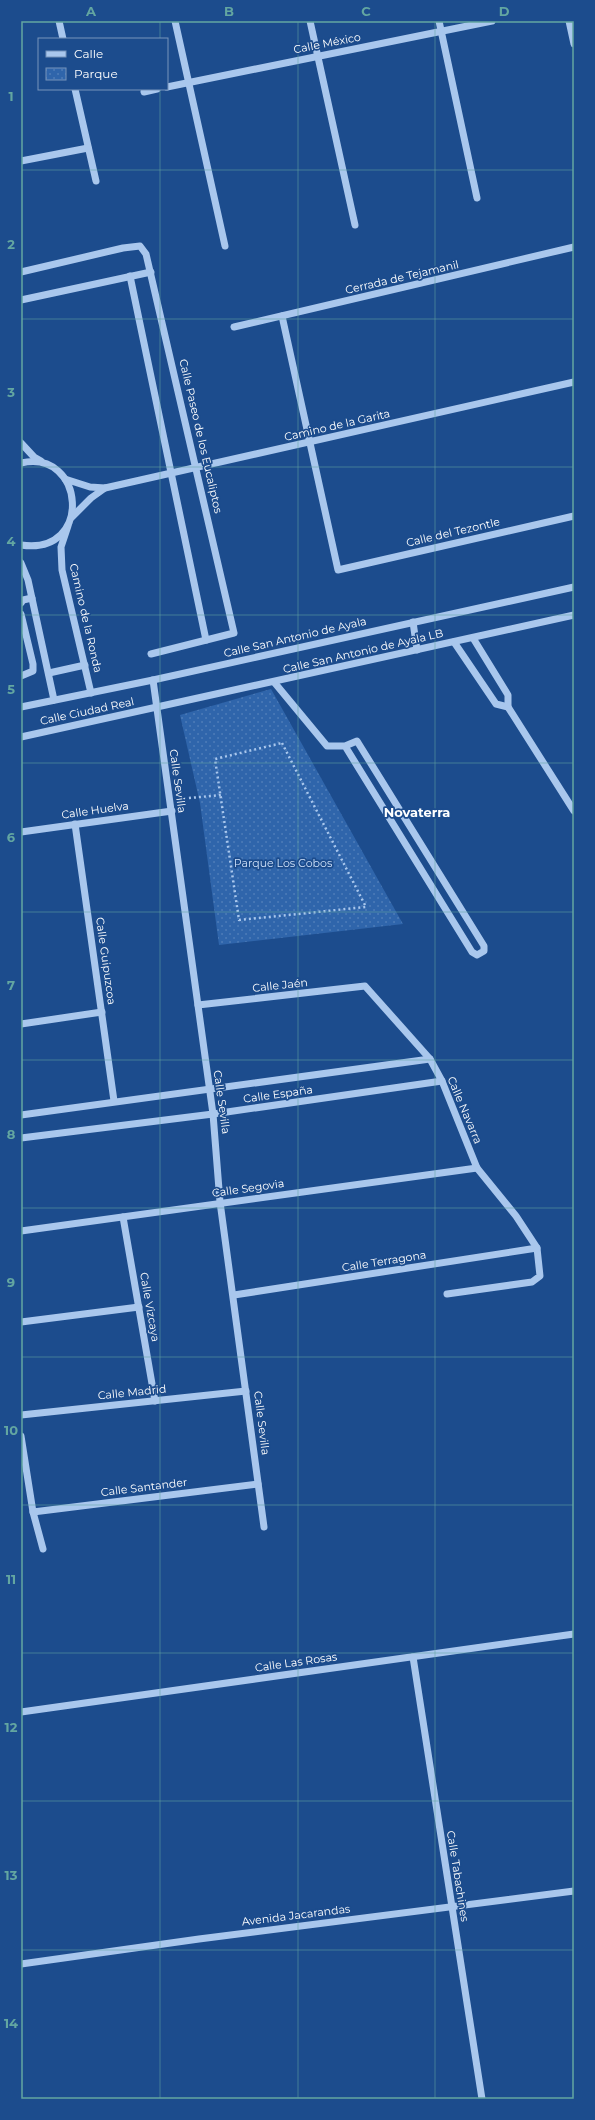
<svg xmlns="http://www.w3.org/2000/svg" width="595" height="2120" viewBox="0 0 595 2120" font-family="Montserrat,sans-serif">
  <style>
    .park { fill: url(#park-dots) }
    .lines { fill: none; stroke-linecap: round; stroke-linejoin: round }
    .path { stroke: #a9c7ed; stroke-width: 2.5; stroke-dasharray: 2 3; stroke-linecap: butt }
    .minor { stroke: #a9c7ed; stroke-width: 7 }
    .grid { fill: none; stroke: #63a6a1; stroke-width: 1; stroke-opacity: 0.55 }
    .labels { text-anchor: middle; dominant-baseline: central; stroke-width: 3.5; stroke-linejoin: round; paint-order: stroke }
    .street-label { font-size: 11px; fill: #fff; stroke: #1c4c8d }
    .park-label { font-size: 11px; fill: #cfe1f9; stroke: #1c4c8d }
    .quarter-label { font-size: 13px; font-weight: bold; fill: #fff; stroke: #1c4c8d }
    .neatline { fill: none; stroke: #63a6a1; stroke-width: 1.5 }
    .grid-label { font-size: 13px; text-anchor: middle; font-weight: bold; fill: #63a6a1 }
  </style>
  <defs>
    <pattern id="park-dots" width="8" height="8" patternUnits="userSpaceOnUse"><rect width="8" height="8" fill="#2f65ab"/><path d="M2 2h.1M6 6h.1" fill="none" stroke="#4e7cb8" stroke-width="1.8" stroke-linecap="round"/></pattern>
  </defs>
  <rect width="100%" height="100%" fill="#1c4c8d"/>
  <path class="park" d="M271,689l132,235 -184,21 -19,-142 -20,-88z"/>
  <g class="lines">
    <g class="path">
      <path d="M282,743l84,164 -127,13 -24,-161z"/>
      <path d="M179,799l42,-4"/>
    </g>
    <g class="minor">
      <path d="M59,21l4,18"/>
      <path d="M175,21l50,225"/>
      <path d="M310,21l45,204"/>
      <path d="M439,21l38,177"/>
      <path d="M569,21l5,23"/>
      <path d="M167,87l325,-66"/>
      <path d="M75,89l21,92"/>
      <path d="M144,92l13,-3"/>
      <path d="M21,161l67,-13"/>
      <path d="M21,272l102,-24 17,-2 6,8 88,379 -83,21"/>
      <path d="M130,276l76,364"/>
      <path d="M21,300l130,-28"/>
      <path d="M282,316l56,254 236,-54"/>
      <path d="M234,327l340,-80"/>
      <path d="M21,443l13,14 7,4"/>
      <path d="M21,463c64,-15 73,93 0,82"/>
      <path d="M65,479l25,8 15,1 469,-106"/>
      <path d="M72,517l19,-19 14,-10"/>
      <path d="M68,526l-7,21 1,23 29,123"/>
      <path d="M21,563l7,17 26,120"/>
      <path d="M21,603l2,-3 9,-2"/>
      <path d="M21,614l12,50v7l-12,5"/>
      <path d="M413,622l4,28"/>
      <path d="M473,638l35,57v12l66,104"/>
      <path d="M454,642l42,62 12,3"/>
      <path d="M49,673l36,-8"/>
      <path d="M153,680l60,434 7,88 44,325"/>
      <path d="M274,682l53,64h18l12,-5 127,205v5l-7,4 -5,-3 -127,-206"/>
      <path d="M21,707l132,-27 421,-93"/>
      <path d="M21,737l553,-122"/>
      <path d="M75,824l39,277"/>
      <path d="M21,832l151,-21"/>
      <path d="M198,1005l167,-19 65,73 12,22 35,87 39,48 21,32 3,28 -8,6 -85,12"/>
      <path d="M21,1024l81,-12"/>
      <path d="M21,1115l409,-56"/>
      <path d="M21,1138l192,-24 229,-33"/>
      <path d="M123,1217l32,184"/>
      <path d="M21,1231l456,-63"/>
      <path d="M234,1295l303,-47"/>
      <path d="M21,1322l118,-15"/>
      <path d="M21,1415l225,-24"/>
      <path d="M21,1436l12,76 10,37"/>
      <path d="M33,1512l225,-28"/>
      <path d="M413,1657l69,442"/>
      <path d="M21,1712l553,-78"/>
      <path d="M21,1964l178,-25 375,-48"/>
    </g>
  </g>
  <path class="grid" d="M160,21v18M298,21v2078M435,21v2078M160,89v2010M21,170h553M21,319h553M21,467h553M21,615h553M21,763h553M21,912h553M21,1060h553M21,1208h553M21,1357h553M21,1505h553M21,1653h553M21,1801h553M21,1950h553"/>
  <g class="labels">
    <g class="street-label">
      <text transform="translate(327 43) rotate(-11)">Calle México</text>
      <text transform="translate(402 277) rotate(-13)">Cerrada de Tejamanil</text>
      <text transform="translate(337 425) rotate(-13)">Camino de la Garita</text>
      <text transform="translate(201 436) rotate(77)">Calle Paseo de los Eucaliptos</text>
      <text transform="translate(453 532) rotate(-13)">Calle del Tezontle</text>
      <text transform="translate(86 618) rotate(77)">Camino de la Ronda</text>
      <text transform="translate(295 637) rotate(-13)">Calle San Antonio de Ayala</text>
      <text transform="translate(363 651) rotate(-13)">Calle San Antonio de Ayala LB</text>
      <text transform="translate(87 711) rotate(-12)">Calle Ciudad Real</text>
      <text transform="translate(178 781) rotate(82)">Calle Sevilla</text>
      <text transform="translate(95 810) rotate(-8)">Calle Huelva</text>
      <text transform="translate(106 961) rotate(82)">Calle Guipuzcoa</text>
      <text transform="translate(280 985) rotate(-6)">Calle Jaén</text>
      <text transform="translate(278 1094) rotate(-8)">Calle España</text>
      <text transform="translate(222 1102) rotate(82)">Calle Sevilla</text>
      <text transform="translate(465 1110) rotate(67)">Calle Navarra</text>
      <text transform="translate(248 1188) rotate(-8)">Calle Segovia</text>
      <text transform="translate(384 1261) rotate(-9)">Calle Terragona</text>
      <text transform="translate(150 1307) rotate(80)">Calle Vizcaya</text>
      <text transform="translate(132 1392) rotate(-6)">Calle Madrid</text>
      <text transform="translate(262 1423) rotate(83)">Calle Sevilla</text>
      <text transform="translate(144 1487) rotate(-7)">Calle Santander</text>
      <text transform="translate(296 1662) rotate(-8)">Calle Las Rosas</text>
      <text transform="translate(458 1876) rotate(81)">Calle Tabachines</text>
      <text transform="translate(296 1915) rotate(-7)">Avenida Jacarandas</text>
    </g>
    <g class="park-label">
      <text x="283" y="863">Parque Los Cobos</text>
    </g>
    <g class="quarter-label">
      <text x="417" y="812">Novaterra</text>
    </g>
  </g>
  <rect width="595" height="2120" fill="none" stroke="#1c4c8d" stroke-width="44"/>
  <rect x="38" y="38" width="130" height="52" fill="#1c4c8d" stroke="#7794bb"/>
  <rect x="46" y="51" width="20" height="6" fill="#a9c7ed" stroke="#7794bb"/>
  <text x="74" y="58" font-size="12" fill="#ffffff">Calle</text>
  <rect x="46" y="68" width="20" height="12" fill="url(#park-dots)" stroke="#7794bb"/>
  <text x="74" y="78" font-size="12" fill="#ffffff">Parque</text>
  <rect x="22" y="22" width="551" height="2076" class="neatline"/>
  <g class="grid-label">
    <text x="91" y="16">A</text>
    <text x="229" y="16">B</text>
    <text x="366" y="16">C</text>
    <text x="504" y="16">D</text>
    <text x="11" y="101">1</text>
    <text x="11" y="249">2</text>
    <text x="11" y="397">3</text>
    <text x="11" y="546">4</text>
    <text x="11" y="694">5</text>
    <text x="11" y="842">6</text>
    <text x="11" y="990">7</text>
    <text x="11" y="1139">8</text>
    <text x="11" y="1287">9</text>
    <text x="11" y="1435">10</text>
    <text x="11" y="1584">11</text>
    <text x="11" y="1732">12</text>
    <text x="11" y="1880">13</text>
    <text x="11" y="2028">14</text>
  </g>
</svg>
